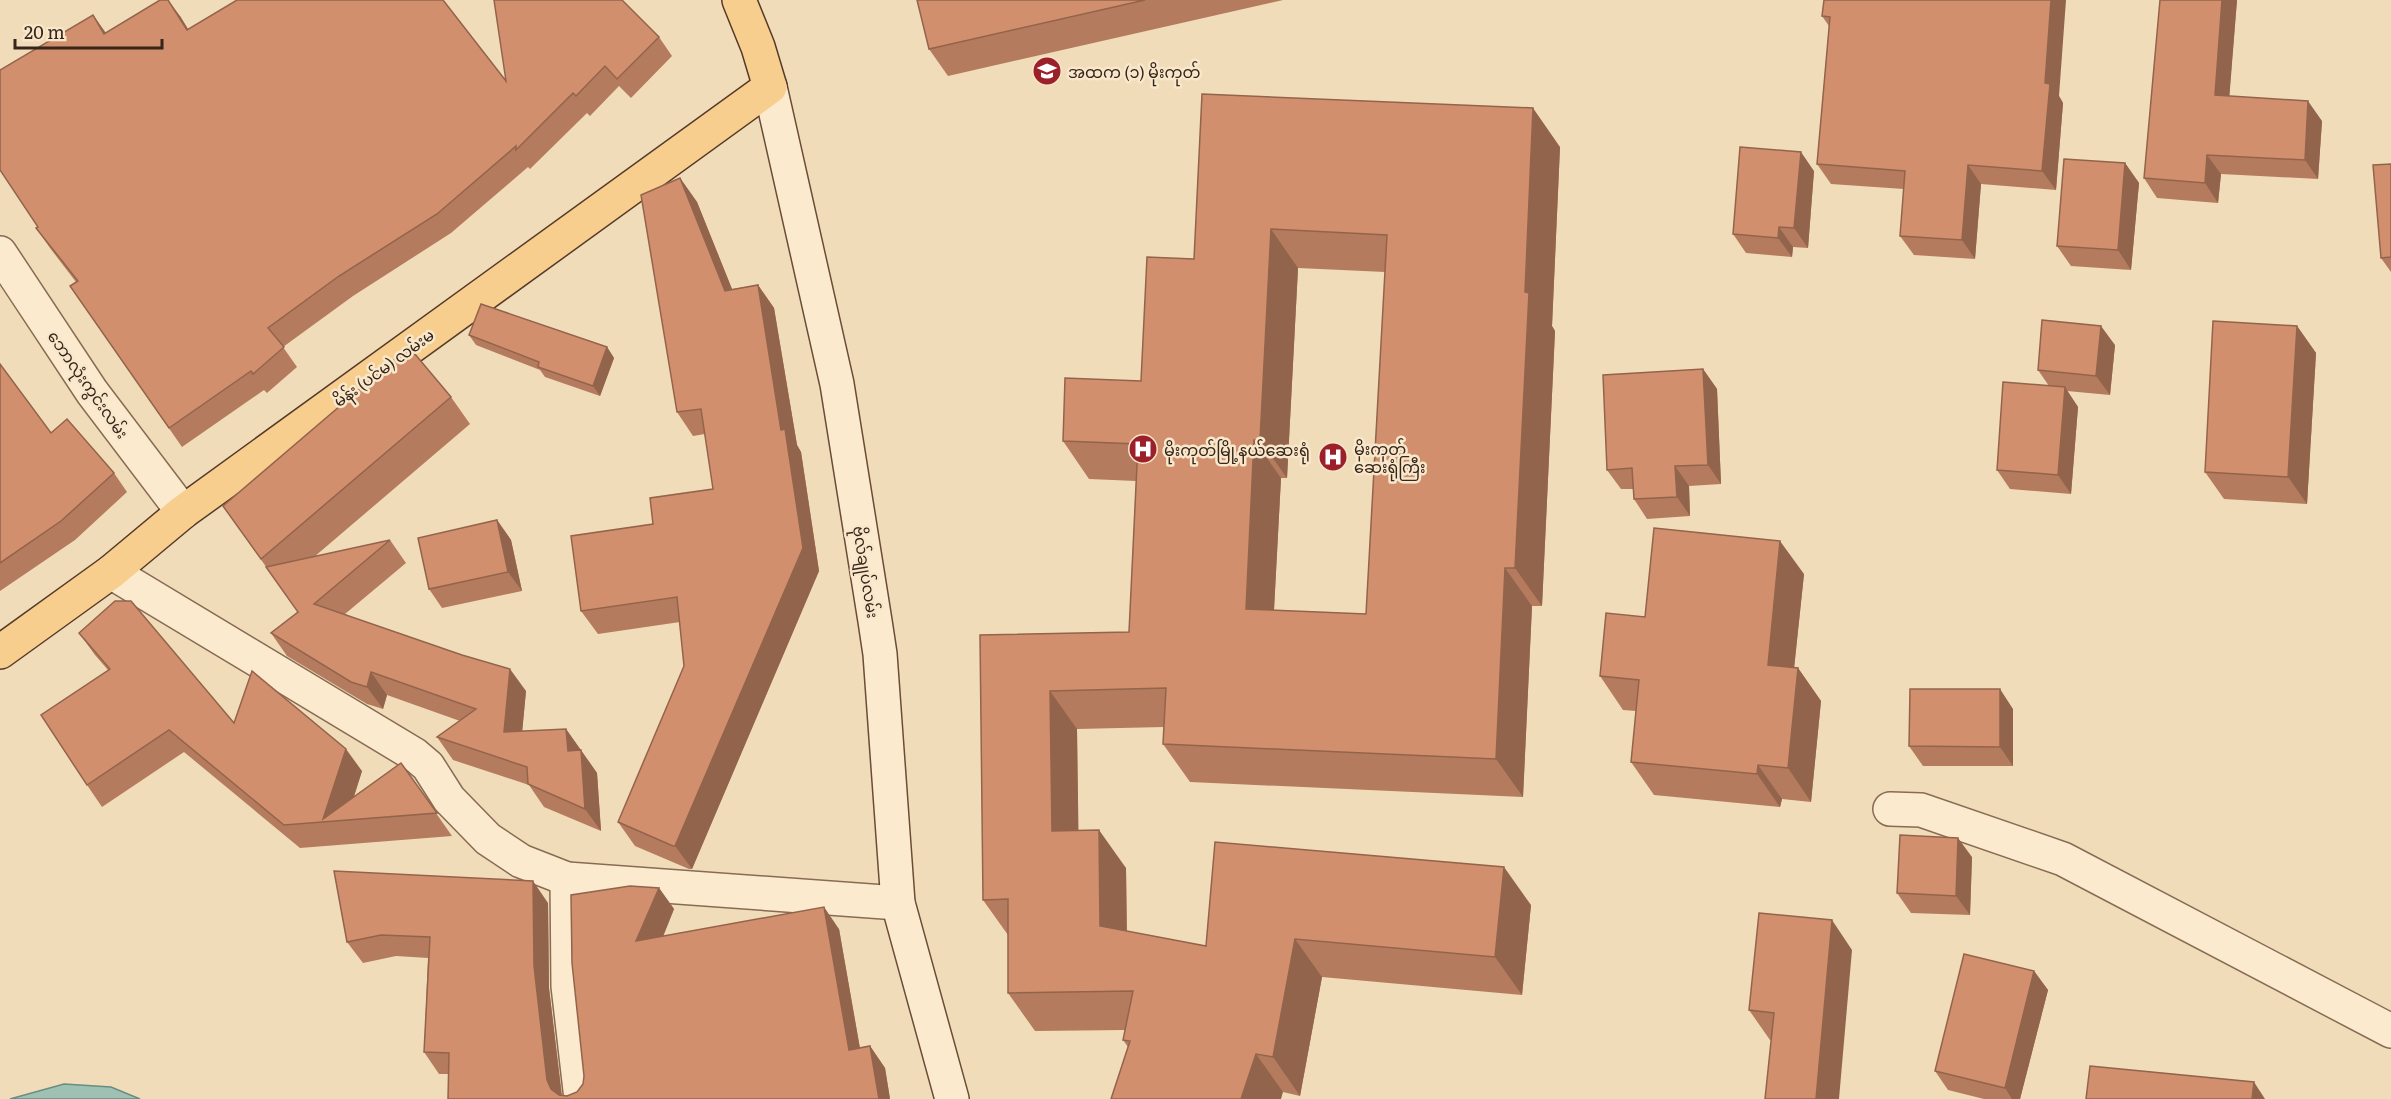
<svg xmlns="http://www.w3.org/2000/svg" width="2391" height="1099" viewBox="0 0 2391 1099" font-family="Literata,'Noto Sans Myanmar',serif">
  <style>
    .water { fill: #9fc1b4; stroke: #668e81; stroke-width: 1.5 }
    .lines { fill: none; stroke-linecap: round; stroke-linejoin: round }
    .minor-casing { stroke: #886b53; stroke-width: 36 }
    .secondary-casing { stroke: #6a4c37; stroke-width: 36 }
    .primary-casing { stroke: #553a29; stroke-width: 36 }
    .minor { stroke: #fbeace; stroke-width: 33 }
    .secondary { stroke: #fbeace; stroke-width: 33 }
    .primary { stroke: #f8ce8e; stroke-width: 33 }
    .wall { fill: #b57b5e; fill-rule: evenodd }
    .shaded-wall { fill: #93644c }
    .building { fill: #d28f6d; stroke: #93644c; stroke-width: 1.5; fill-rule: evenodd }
    .labels { text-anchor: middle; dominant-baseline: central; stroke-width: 5; stroke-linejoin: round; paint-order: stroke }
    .poi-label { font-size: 16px; fill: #36251a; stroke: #f8e7ca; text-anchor: start }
    .street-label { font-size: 16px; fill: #36251a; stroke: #f8e7ca }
  </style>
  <rect width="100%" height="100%" fill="#f1dcba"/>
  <path class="water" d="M64,1084l47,3 29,12h-130z"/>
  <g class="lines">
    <g class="minor-casing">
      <g id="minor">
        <path d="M0,253l92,139 91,120"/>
        <path d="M111,572l304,183 13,11 21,33 39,40 33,22 46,18 331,24"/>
        <path d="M1890,809l31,1 142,49 328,172"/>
        <path d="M567,879l1,107 13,113"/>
      </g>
    </g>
    <g class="secondary-casing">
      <path id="secondary" d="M770,87l67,297 38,237 5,33 18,249 54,196"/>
    </g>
    <g class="primary-casing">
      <path id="primary" d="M0,652l111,-80 72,-60 587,-425 -12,-40 -19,-47"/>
    </g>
    <use href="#minor" class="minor"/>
    <use href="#secondary" class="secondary"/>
    <use href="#primary" class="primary"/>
  </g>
  <g class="wall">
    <path d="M917,0h366l-335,76 -19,-27z"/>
    <path d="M1824,0l235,96 4,7 -7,87 -75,-6 -6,75 -61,-4 -14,-19 4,-47 -73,-5 -14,-20 12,-138 -7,-10z"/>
    <path d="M2160,0h77l-8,96 93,25 -4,58 -97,-5 -3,29 -61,-5 -13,-20z"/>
    <path d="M93,15l13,18 74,-17 8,13 318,52 153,-44 13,19 -41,42 -12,-12 -29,30 -3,-3 -57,56 -2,-2 -77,66 -98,63 -70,51 14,20 -30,26 -3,-3 -82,57 -112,-161 6,-4 -26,-34 -14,-20 2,-1z"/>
    <path d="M1202,94l358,53 -8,179 3,5 -13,275h-10l-9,191 -333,-15 -27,-38 1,-17 -87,2 1,101 48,38 1,63 79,15 325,-41 -9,90 -200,-18 -22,119 -17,-4 -155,-45 -5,-7 2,-10 -90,1 -27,-38v-58l-25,-35 -3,-265 149,-3 7,-151 -47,-2 -26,-38 78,-60 53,-122zM1298,268l87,4 -19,342 -92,-4 7,-132h6z"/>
    <path d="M2125,163l14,20 -8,87 -60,-4 -14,-20z"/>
    <path d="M2391,164v108l-10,-14z"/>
    <path d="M1814,171l-6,77 -15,-1 -1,10 -46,-4 -13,-19z"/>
    <path d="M680,178l17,24 35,87 26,-4 16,23 23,137 4,7 18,119 -127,298h-3l-54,-23 -17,-24 66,-156 -4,-44 -82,12 -17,-23 72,-87 60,-35 -8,-55 -12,2 -16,-24z"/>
    <path d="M2297,326l19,27 -9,151 -83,-5 -19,-27z"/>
    <path d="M469,335l138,12 7,11 -14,38 -55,-19 -5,-7 -64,-25z"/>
    <path d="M2115,345l-5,50 -43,-4 11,16 -7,87 -61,-5 -13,-19 52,-84 -11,-16z"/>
    <path d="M0,364l51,69 63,40 13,19 -52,48 -75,51z"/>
    <path d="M1703,369l14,20 4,95 -32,2 1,30 -43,3 -13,-20 -1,-10h-12l-14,-19z"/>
    <path d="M451,397l19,27 -156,133 76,-17 16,23 -61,51 181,77 -4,40 44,-2 31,44 4,58 -57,-24 -15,-22 -76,-25 -16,-23 23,-16 -73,-26 -4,14 -16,-5 -80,-48 -16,-23 27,-21 -75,-106z"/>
    <path d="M497,520l14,20 11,51 -80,17 -13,-19z"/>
    <path d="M1804,574l-10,93 4,1 23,33 -10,101 -29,-3 -2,8 -126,-12 -23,-33 5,-51 -13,-1 -23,-34 45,-59z"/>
    <path d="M79,633l155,90 128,48 -8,26 47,-34 51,73 -152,12 -116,-96 -82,55 -15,-22 21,-115 -13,-15z"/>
    <path d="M2013,709v57h-90l-14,-20z"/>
    <path d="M1972,857l-2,58 -59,-2 -14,-20z"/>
    <path d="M334,871l214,32 1,85 13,107 5,1 10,-4 6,-8 76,-196 15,21 -11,28 176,-8 21,119 10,-2 15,22 5,31h-442l1,-25h-10l-15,-22 4,-94 -32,-2 -33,7 -16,-21z"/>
    <path d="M1852,950l-81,90h-1l-21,-30z"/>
    <path d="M2034,971l14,19 -28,109h-36l-36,-9 -13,-19z"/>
  </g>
  <g class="shaded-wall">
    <path d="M168,0l12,16 20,33 -13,-19z"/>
    <path d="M2051,0h15l-7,96 4,7 -7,87 -14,-19 3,-88z"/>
    <path d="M2222,0h15l-9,114 -13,-19z"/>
    <path d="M93,15l14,20 -3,-1z"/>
    <path d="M2308,101l14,20 -4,58 -13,-19z"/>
    <path d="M1533,108l27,39 -8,179 3,5 -13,275 -27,-38 10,-276z"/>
    <path d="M1801,152l13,19 -6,77 -14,-20z"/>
    <path d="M2207,155l14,19 -3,29 -13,-20z"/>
    <path d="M2125,163l14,20 -8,87 -13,-20z"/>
    <path d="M1968,165l13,19 -6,75 -13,-19z"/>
    <path d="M680,178l17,24 45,112 -17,-23z"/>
    <path d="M1779,227l14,20 -1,10 -14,-19z"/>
    <path d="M1271,229l27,39 -11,210 -27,-38z"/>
    <path d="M758,285l16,23 23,137 4,7 18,119 -127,298 -17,-23 106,-416z"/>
    <path d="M2101,326l14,19 -5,50 -14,-19z"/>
    <path d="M2297,326l19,27 -9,151 -19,-27z"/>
    <path d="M607,347l7,11 -14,38 -7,-10z"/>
    <path d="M1703,369l14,20 4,95 -13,-19z"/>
    <path d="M2065,387l13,20 -7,87 -13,-19z"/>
    <path d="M1254,440l27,38 -9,169 -26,-38z"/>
    <path d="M1675,466l14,20 1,30 -13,-19z"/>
    <path d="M497,520l14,20 11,51 -14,-19z"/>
    <path d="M1780,541l24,33 -13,124 -23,-33z"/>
    <path d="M1505,568l27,38 -9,191 -27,-38z"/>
    <path d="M1798,668l23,33 -10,101 -23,-34z"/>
    <path d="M510,669l16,22 -6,64 -16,-23z"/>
    <path d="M371,672l16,23 -4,14 -16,-22z"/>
    <path d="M2000,689l13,20v57l-13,-19z"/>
    <path d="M1050,691l27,38 2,140 -27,-38z"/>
    <path d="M566,729l31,44 4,58 -16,-22 -17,-58z"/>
    <path d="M346,749l16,22 -16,49 -23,-1z"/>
    <path d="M1758,765l24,34 -2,8 -23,-33z"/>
    <path d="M1099,830l27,38 1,96 -27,-38z"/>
    <path d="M1958,838l14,19 -2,58 -14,-19z"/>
    <path d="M1504,867l27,38 -9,90 -27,-38z"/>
    <path d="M533,881l15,22 1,85 13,111 -11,-10 -4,-9 -13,-114z"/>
    <path d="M659,888l15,21 -22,54 -16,-22z"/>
    <path d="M824,907l15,22 25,143 -15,-22z"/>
    <path d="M1832,920l20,30 -13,149h-23z"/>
    <path d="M1295,939l27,38 -22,119 -27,-39z"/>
    <path d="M2034,971l14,19 -28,109h-8l-7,-11z"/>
    <path d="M870,1046l15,22 5,31h-11z"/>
    <path d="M1256,1054l27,38 -2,7h-40z"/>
    <path d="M2254,1082l11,17h-13z"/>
  </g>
  <g class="building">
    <path d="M160,0h8l19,30 50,-30h206l63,81 -12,-81h128l37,37 -42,42 -12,-13 -29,30 -3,-3 -57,57v-4l-79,68 -98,62 -71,52 16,19 -31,27 -2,-3 -82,57 -99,-142 8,-5 -42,-53 2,-1 -38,-57v-100l93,-55 11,19z"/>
    <path d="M917,0h228l-216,49z"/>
    <path d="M1824,0h227l-6,83 5,1 -8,87 -74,-6 -6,75 -62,-4 5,-65 -88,-7 13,-147 -8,-1z"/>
    <path d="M2160,0h62l-7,95 93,6 -3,59 -98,-5 -2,28 -61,-5z"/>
    <path d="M1202,94l331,14 -8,184 4,1 -14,275h-10l-9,191 -333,-15 3,-56 -116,3 2,140 47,-1 1,96 106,20 9,-104 289,25 -9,90 -200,-18 -22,118 -17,-3 -15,45h-130l19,-58 -7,-1 10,-49 -125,2v-94l-25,1 -3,-265 149,-3 9,-188 -75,-3 2,-63 76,3 6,-124 47,2zM1271,229l116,6 -21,379 -120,-5 8,-169h6z"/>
    <path d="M1740,147l61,5 -7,76 -15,-1 -1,11 -45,-4z"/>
    <path d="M2064,159l61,4 -7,87 -61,-4z"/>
    <path d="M2391,164v93l-10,1 -8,-93z"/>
    <path d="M680,178l45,113 33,-6 23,145 4,-1 18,119 -128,298h-2l-55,-24 66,-156 -7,-69 -96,14 -10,-75 82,-12 -3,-26 63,-9 -12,-80 -24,3 -36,-217z"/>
    <path d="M481,304l126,43 -14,39 -55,-19 1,-5 -70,-27z"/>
    <path d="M2042,320l59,6 -5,50 -58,-6z"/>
    <path d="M2213,321l84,5 -9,151 -83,-5z"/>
    <path d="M409,347l42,50 -190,162 -38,-53z"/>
    <path d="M0,364l51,69 16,-14 47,54 -53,48 -61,42z"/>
    <path d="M1703,369l5,96 -33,1 2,31 -43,2 -2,-31 -25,2 -4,-95z"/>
    <path d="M2003,382l62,5 -7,88 -61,-5z"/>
    <path d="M497,520l11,52 -79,17 -11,-51z"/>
    <path d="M1654,528l126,13 -12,124 30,3 -10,100 -30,-3 -1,9 -126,-12 8,-82 -39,-4 6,-63 39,4z"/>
    <path d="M390,540l-76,64 148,51 48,14 -6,63 62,-3 2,22 13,-1 4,59 -57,-25 -1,-17 -90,-30 39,-28 -105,-37 -4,15 -16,-5 -80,-49 27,-21 -32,-45z"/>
    <path d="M115,601h16l103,122 18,-52 94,78 -23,70 78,-56 36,50 -153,12 -115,-95 -82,55 -46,-70 69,-46 -31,-36z"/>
    <path d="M1910,689h90v58l-91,-1z"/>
    <path d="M1900,835l58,3 -2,58 -59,-3z"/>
    <path d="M334,871l199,10 1,85 13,114 4,9 8,6 8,1 10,-4 6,-8 1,-8 -12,-113 -1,-68 59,-9 29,2 -23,53 188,-34 25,143 21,-4 9,53h-431l1,-46 -25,-1 6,-115 -49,-2 -34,7z"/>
    <path d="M1759,913l73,7 -16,179h-51l9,-86 -25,-3z"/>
    <path d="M1964,954l70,17 -29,117 -70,-17z"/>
    <path d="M2090,1066l164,16 -2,17h-166z"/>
  </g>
  <defs>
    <g id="school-disc" transform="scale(1.5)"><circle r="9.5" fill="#9b202a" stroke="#f8e7ca"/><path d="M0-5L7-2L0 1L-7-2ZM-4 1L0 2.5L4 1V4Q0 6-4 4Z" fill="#fff"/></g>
    <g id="hospital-disc" transform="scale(1.5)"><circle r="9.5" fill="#9b202a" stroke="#f8e7ca"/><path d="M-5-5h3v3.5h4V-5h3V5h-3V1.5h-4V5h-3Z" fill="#fff"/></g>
  </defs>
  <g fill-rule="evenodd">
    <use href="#school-disc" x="1047" y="71"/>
    <use href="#hospital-disc" x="1143" y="449"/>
    <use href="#hospital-disc" x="1333" y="457"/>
  </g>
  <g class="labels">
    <g class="poi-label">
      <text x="1068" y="71">အထက (၁) မိုးကုတ်</text>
      <text x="1354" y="448">မိုးကုတ်‌<tspan x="1354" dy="18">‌ဆေးရုံကြီး</tspan></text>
      <text x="1164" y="449">မိုးကုတ်မြို့နယ်ဆေးရုံ</text>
    </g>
    <g class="street-label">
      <text transform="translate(383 367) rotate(-36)">မိန်း (ပင်မ) လမ်းမ</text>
      <text transform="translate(89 384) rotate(55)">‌ဘောလုံးကွင်းလမ်း</text>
      <text transform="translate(867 572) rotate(81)">ဗိုလ်‌ချုပ်‌လမ်း</text>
    </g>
  </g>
  <path d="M15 39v9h147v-9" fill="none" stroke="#36251a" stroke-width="3"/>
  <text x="24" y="39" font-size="18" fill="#36251a" stroke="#f8e7ca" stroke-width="4.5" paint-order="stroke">20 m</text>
</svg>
